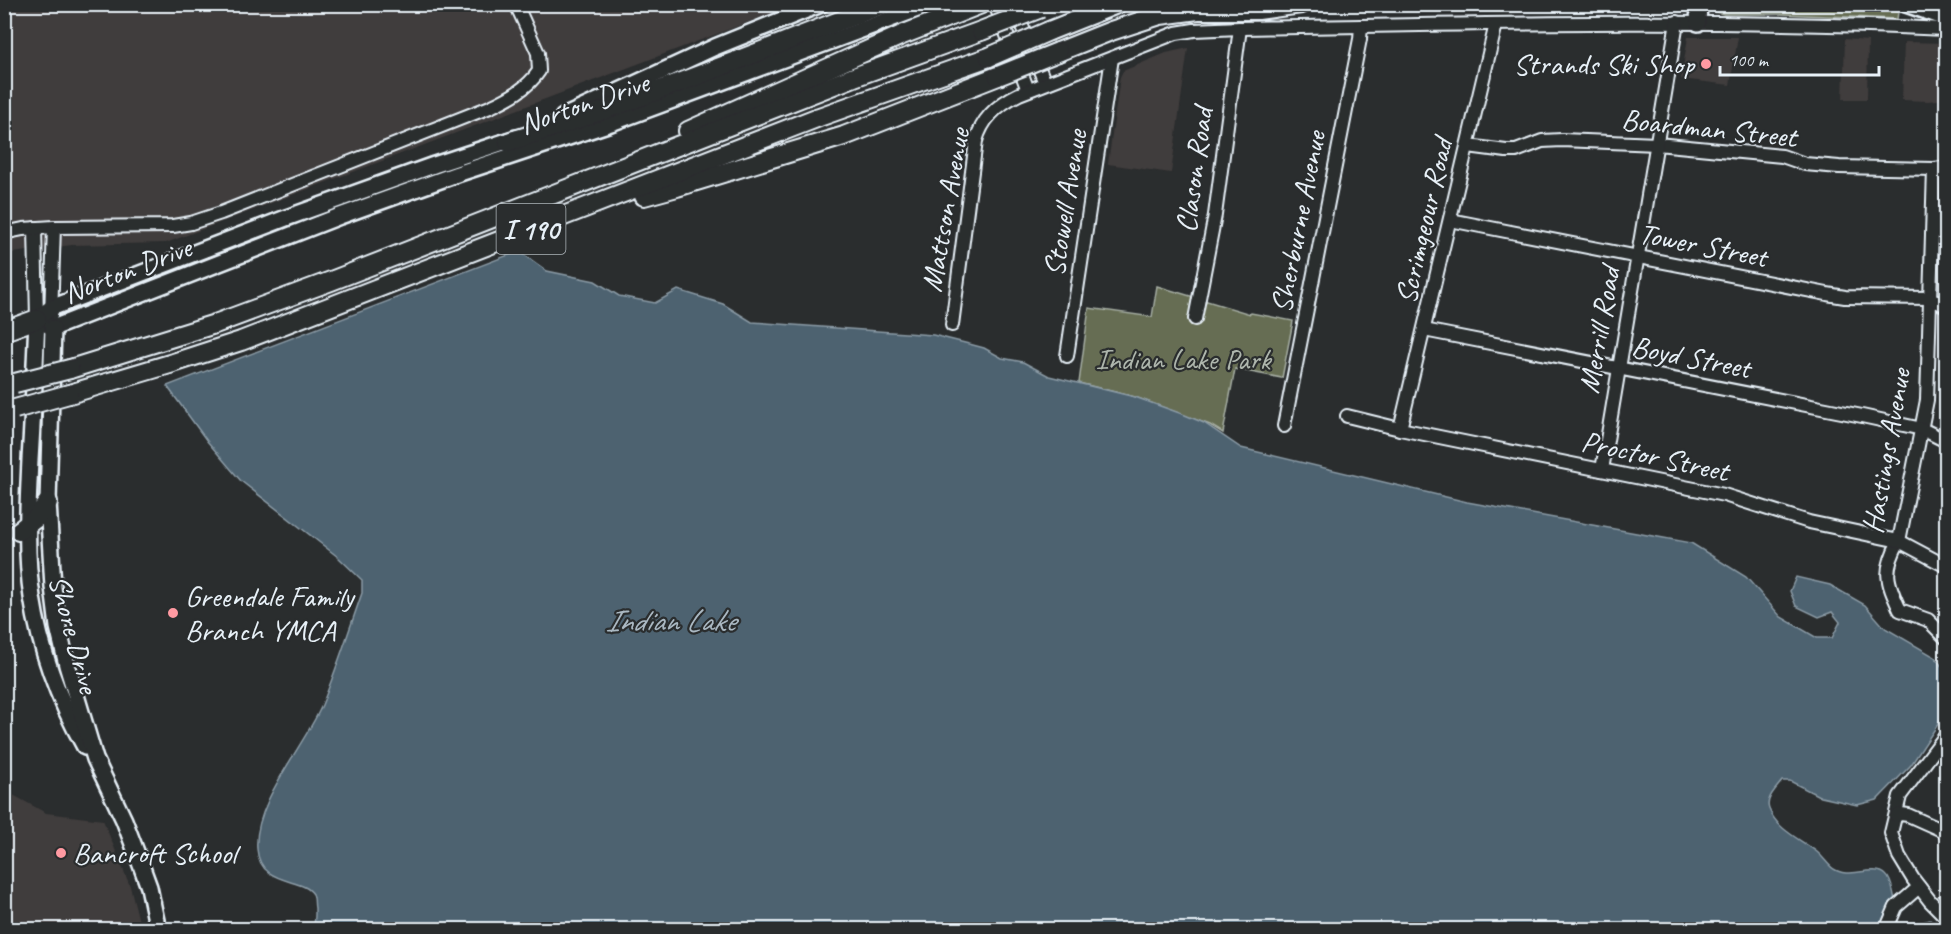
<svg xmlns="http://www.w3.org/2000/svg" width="1951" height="934" viewBox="0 0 1951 934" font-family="Caveat,sans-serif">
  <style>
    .built { fill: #403c3c }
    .green { fill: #666d52; stroke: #a7afa5; stroke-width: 1.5 }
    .water { fill: #4d6270; stroke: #8b9ba6; stroke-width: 1.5 }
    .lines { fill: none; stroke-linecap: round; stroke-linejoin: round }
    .minor-casing { stroke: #e8f1f8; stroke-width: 16 }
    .major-casing { stroke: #e8f1f8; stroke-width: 20 }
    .highway-casing { stroke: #e8f1f8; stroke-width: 22 }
    .minor { stroke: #2a2d2e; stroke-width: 12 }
    .major { stroke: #2a2d2e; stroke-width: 15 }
    .highway { stroke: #2a2d2e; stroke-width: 18 }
    .highway-bridge-casing { stroke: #e8f1f8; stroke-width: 22; stroke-linecap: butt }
    .highway-bridge { stroke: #2a2d2e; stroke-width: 18 }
    .poi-dot { fill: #ff9aa2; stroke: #2a2d2e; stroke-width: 2 }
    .labels { text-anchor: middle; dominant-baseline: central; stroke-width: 4.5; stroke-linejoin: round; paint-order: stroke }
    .shield { fill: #2a2d2e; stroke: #afb6bb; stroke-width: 1.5 }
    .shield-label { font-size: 28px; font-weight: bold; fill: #e8f1f8 }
    .poi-label { font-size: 30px; fill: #e8f1f8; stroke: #2a2d2e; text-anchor: start }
    .street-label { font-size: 30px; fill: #e8f1f8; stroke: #2a2d2e }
    .park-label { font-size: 30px; fill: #aeb6ad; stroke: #2a2d2e }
    .water-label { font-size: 32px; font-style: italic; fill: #aab8c2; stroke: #2a2d2e }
  </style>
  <rect width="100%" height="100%" fill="#2a2d2e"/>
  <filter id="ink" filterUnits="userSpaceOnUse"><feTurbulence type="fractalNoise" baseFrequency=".0167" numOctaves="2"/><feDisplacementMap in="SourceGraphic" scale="12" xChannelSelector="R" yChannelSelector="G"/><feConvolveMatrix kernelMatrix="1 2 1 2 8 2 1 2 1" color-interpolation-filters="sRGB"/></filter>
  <g filter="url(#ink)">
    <g class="built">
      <path d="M769,4l3,9 -606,230 -94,2 -67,9 -1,-249z"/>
      <path d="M1688,37h50l-8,48 -49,-6z"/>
      <path d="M1845,39l23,2 -1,58h-24z"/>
      <path d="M1904,42l42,1v56l-18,2 -26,-1z"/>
      <path d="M1188,48l-17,125 -63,-9 12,-87 3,-6 43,-18z"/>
      <path d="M4,790l42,23 57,7 27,66 11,43h-136z"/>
    </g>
    <g class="green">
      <path d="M1873,5l25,7 -1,7 -116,-5h-57l-8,-2 -7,-7z"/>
      <path d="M1157,286l93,28 1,-1 42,8 -11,57 -47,-9 -12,64 -13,-8 -75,-28 -56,-14 10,-75 63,9z"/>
    </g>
    <path class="water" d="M519,251l28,20 48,10 24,15 36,7 23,-13 45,14 29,18 181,13 36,9 15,4 18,10 21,4 26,14 86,21 50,18 19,8 37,25 226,54 224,41 55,34 35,40 36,21h15l8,-16 -8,-10 -13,5 -23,-11 -6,-15 6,-14 34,8 35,20 20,23 50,29 11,15v40l-35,53 -34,35 -20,5 -36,-8 -31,-16h-8c-6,8 -17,18 -13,28 8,21 31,30 48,43 11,9 12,19 29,21 11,1 32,-7 40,2 9,8 11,41 12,53l32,-8 10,9h-1628c4,-7 3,-13 3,-21 -1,-4 0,-10 -2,-14 -10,-17 -53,-7 -56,-45 -4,-46 48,-104 65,-144 15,-37 27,-75 40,-112v-13l-24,-23 -97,-76 -34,-40 -40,-55z"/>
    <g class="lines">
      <g class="minor-casing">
        <g id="minor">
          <path d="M995,4l33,86"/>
          <path d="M1013,4l32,79"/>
          <path d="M1468,146l38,5h10l26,-10 20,-1 95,4 125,12 23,8 34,3 95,2 8,-1"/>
          <path d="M1946,175l-12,-6 -7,231 -28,141c-16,30 -13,39 1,69l28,10 18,18"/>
          <path d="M1450,220l377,74 18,3 85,1 16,8"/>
          <path d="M35,228l2,91"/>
          <path d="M4,233l19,-4 31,-2 119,-1 18,-3 30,-10 269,-106c19,-9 37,-18 49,-36l-1,-18 -22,-49"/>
          <path d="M51,316l3,-89"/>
          <path d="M1195,319l20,-104 25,-187"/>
          <path d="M952,325l24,-184c6,-23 22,-37 43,-47l157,-61 18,-3 46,-2c236,-4 471,-10 706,1"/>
          <path d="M1424,330l438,86 60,13 24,12"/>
          <path d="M1067,356l45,-298"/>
          <path d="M1347,416l53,13 324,66 85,27 90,19 47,25"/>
          <path d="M1284,426l76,-387 1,-13"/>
          <path d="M1400,429l96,-405"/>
          <path d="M1602,470l75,-448"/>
          <path d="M1946,735l-46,61 -9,37 8,23 14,23 17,22 16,16"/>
          <path d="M1896,816l5,-2 7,1 38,17"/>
          <path d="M1886,930l10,-23 23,-20"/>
        </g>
      </g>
      <g class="major-casing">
        <g id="major">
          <path d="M1906,4l40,14"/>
          <path d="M1698,23l1,-19"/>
          <path d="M563,117l152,-70 106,-43"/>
          <path d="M37,319l16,9 287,-112 117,-42 154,-51 320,-119"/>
          <path d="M37,319l14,-11 235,-90 148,-53 82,-27"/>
          <path d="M37,319c-2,47 -4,94 -7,141 -2,46 -5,92 2,137 8,53 27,104 53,150"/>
          <path d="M53,328l-5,174 5,85 5,40 9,38 28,94 29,61 17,45 8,22 9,43"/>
        </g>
      </g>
      <g class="highway-casing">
        <g id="highway">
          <path d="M1049,31l68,-27"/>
          <path d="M1058,52l53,-21 49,-16 38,-5h60l43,-6"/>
          <path d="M688,131l214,-96 79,-31"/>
          <path d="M508,142c128,-39 251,-91 376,-138"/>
          <path d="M644,196l33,-9 167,-51 154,-60"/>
          <path d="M4,331l33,-12"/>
          <path d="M70,369l145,-45 116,-43 523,-204 127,-46"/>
          <path d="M69,394l104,-31 68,-22 578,-224 170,-60"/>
          <path d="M19,531l17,-13 12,-16"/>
        </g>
      </g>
      <use href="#minor" class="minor"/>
      <use href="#major" class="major"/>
      <use href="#highway" class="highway"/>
      <g class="highway-bridge-casing">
        <g id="highway-bridge">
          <path d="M981,31l60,-23"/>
          <path d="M989,57l60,-26"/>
          <path d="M998,76l60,-24"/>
          <path d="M15,383l55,-14"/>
          <path d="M15,409l54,-15"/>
        </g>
      </g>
      <use href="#highway-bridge" class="highway-bridge"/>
    </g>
  </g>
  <g class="poi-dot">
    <circle cx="1706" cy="64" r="6"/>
    <circle cx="173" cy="613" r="6"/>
    <circle cx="61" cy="853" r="6"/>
  </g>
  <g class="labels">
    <rect class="shield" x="496.5" y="204" width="69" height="50" rx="4.5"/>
    <g class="shield-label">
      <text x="531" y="229">I 190</text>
    </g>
    <g class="poi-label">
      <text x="1694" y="64" text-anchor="end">Strands Ski Shop</text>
      <text x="185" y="596">Greendale Family<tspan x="185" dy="34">Branch YMCA</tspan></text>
      <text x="73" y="853">Bancroft School</text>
    </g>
    <g class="street-label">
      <text transform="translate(584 103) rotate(-19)">Norton Drive</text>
      <text transform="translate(1709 128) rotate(6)">Boardman Street</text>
      <text transform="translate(1194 170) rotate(-82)">Clason Road</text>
      <text transform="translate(1065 203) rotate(-81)">Stowell Avenue</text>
      <text transform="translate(945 210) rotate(-80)">Mattson Avenue</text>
      <text transform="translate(1424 221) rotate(-77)">Scrimgeour Road</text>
      <text transform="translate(1298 222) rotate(-79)">Sherburne Avenue</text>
      <text transform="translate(1703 245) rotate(11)">Tower Street</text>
      <text transform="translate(127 270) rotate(-21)">Norton Drive</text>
      <text transform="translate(1599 330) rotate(-80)">Merrill Road</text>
      <text transform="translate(1691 357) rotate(11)">Boyd Street</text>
      <text transform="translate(1886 451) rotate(-80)">Hastings Avenue</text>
      <text transform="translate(1655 456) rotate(12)">Proctor Street</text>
      <text transform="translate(74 634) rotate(75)">Shore Drive</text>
    </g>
    <g class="park-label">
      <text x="1183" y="359">Indian Lake Park</text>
    </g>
    <g class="water-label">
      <text x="670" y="620">Indian Lake</text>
    </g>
  </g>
  <rect width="1951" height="934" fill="none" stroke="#2a2d2e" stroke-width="24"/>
  <rect x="12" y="12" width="1927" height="910" fill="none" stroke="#e8f1f8" stroke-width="2" filter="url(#ink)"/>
  <path d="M1720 66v9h159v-9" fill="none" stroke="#e8f1f8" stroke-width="3"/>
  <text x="1729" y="66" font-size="18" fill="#e8f1f8" stroke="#2a2d2e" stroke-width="4.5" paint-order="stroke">100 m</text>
</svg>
